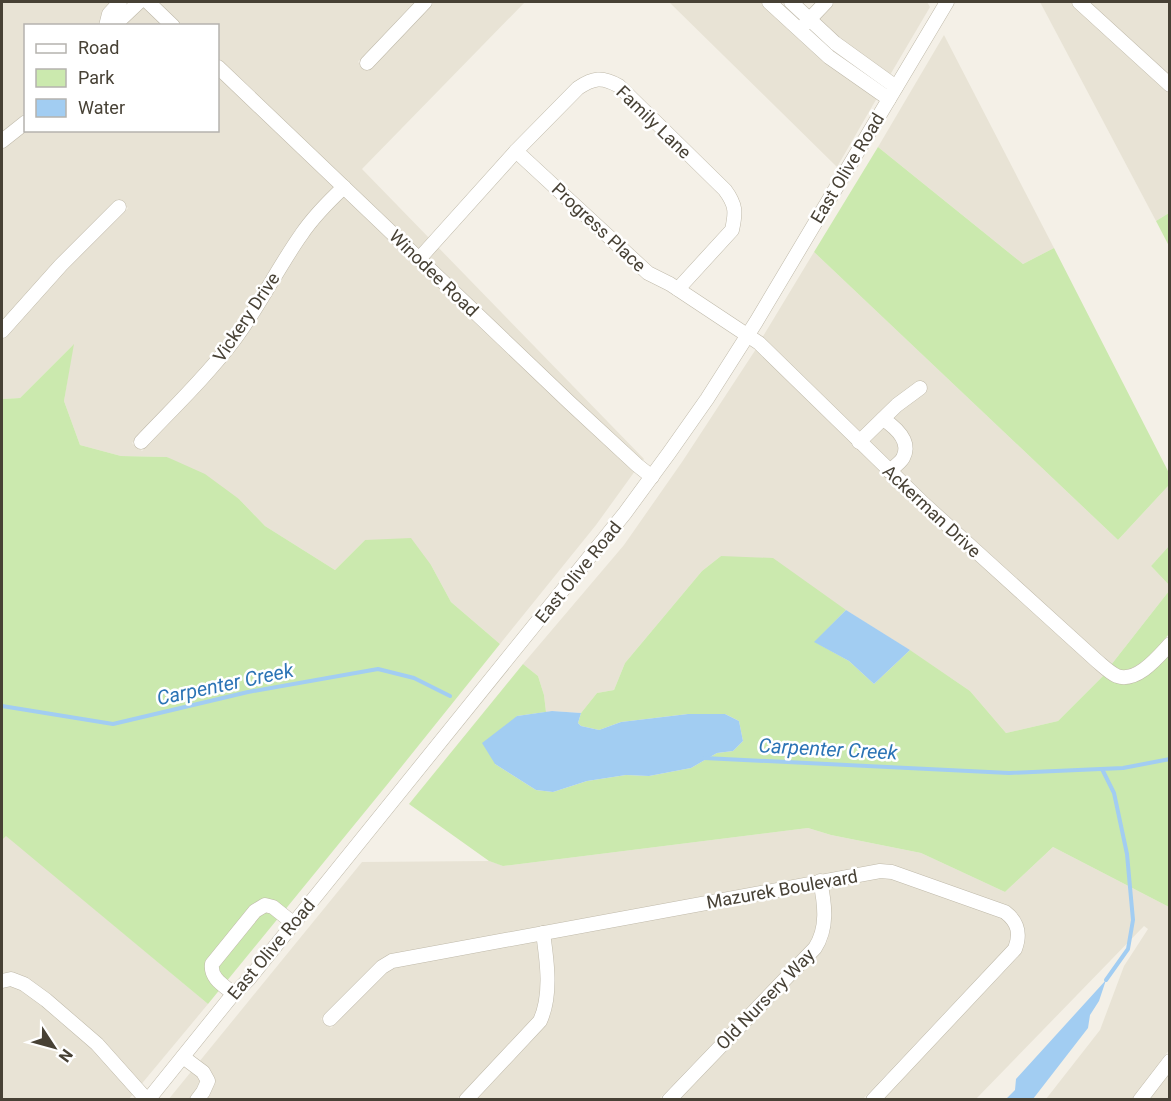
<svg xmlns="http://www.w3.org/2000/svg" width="1171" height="1101" viewBox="0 0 1171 1101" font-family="Roboto,sans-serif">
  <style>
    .residential { fill: #e8e3d5 }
    .green { fill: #cbe9ae }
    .water { fill: #a2cdf2 }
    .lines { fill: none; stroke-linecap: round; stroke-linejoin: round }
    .stream { stroke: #a2cdf2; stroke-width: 4 }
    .minor-casing { stroke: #bfb9a9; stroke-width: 15 }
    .minor { stroke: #fff; stroke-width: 14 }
    .labels { text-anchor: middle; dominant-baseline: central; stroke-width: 5; stroke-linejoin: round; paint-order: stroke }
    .street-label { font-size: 18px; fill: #474135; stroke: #fff }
    .water-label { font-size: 20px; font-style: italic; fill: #2c74b5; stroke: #fff }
  </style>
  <rect width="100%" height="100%" fill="#f4f0e7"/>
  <g class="residential">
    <path d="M2,2h109l-5,5 -6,17 -3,1 -71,1 -1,87 -23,19z"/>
    <path d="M157,2h258l-57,60 10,9 66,-69h91l-163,167 282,290 -2,3 -424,-403v-33l-36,-1z"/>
    <path d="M669,2h92l64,60 52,36 -40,69z"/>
    <path d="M835,2h92l3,5 -40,68 -51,-36 -21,-20z"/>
    <path d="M1040,2h129v211l-13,8z"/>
    <path d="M144,6l21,20h-41z"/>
    <path d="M944,35l110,213 -31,16 -145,-117z"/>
    <path d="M218,75l117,111 -19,19 -20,24 -50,82 -18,25 -19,24 -77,83 10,8 77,-82 88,-132 20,-24 17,-18 291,276 -39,54 -96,119 -49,-42 -20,-37 -66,-25 -30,30 -70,-44 -26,-27 -72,-42 -46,-1 -41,-11 -16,-44 9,-56 -53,53 -18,1v-60l8,-6 56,-64 62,-61 -10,-9 -62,62 -54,60v-172l23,-19h193z"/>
    <path d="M814,252l304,288 51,-55v61l-18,20 18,19v6l-58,74 -183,-165 -166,-162z"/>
    <path d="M756,349l348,326 -46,46 -52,12 -36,-42 -59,-40 -67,-42 -123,-53 -19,15 -77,92 -11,27 -17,3 -16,20 -29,-2 -6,1 -2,-17 -6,-19 -15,-12 101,-119 58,-83z"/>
    <path d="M808,828l23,7 90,18 84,39 48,-45 116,60v143l-37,49h-86l54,-69 24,-64 24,-37 -4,-3 -168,173h-94l136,-142 6,-13 1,-9 -2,-11 -145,-59 -341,62 -149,29 -11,6 -56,57 10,9 55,-56 9,-5 143,-27 3,58 -2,9 -5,11 -77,81 -289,1 194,-238 127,-1 15,5z"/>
    <path d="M6,835l202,169 -79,95 -127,1v-260z"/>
    <path d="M881,877l10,1 111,39 5,5 5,11 -3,12 -146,154 -185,1 142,-148 7,-10 3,-12v-30l-2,-14z"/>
    <path d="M815,889l2,10v29l-3,8 -5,8 -150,155 -183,1 63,-67 6,-8 6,-12 2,-13 -3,-62z"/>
    <path d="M1169,1072v27h-21z"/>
  </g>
  <g class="green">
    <path d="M878,147l145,117 31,-16 115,225v12l-51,55 -304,-288z"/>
    <path d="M1169,213v33l-13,-25z"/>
    <path d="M74,344l-10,57 16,44 41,11 46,1 38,17 34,25 26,27 70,44 30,-30 46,-2 20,27 20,37 49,42 -114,142 -178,218 -202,-168 -4,4v-441l18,-1z"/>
    <path d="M1169,546v39l-18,-19z"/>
    <path d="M721,556l52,2 73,52 -31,32 34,19 25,23 36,-34 60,41 36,42 52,-12 46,-46c5,3 12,8 17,9 17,3 38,-19 48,-30v253l-116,-60 -48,45 -84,-39 -90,-18 -23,-7 -305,38 -14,-5 -80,-57 114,-140 15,12 6,19 2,17 -29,4 -22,48 41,26 17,2 34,-11 39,-6 23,1 42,-8 26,-15 16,-2 10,-10 -4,-20 -14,-7h-37l-67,8 -22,8 -18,-4 -3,-3 3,-10 16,-20 17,-3 11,-27 77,-92z"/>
    <path d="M1169,591v43c-13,15 -26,33 -47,37l-11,-6z"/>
  </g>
  <g class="water">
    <path d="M846,610l64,40 -36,34 -25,-23 -35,-19z"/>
    <path d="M552,711l29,2 -3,10 3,3 18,4 22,-8 67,-8h37l14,7 4,20 -10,10 -16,2 -26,15 -42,8 -23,-1 -39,6 -34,11 -17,-2 -41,-26 -13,-21 35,-27z"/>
    <path d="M1106,980l-7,21 -9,14 -2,13 -55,71h-27l9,-9 1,-11z"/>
  </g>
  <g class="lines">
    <g class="stream">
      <path d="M2,706l111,18 135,-32 130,-23 36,9 36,18"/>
      <path d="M704,758l305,15 114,-5 47,-9"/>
      <path d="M1102,769l12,24 13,61 6,66 -5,29 -22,31"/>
    </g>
    <g class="minor-casing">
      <g id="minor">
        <path d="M148,2l25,24"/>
        <path d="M769,2l60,55 60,42"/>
        <path d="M791,2l44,41 61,44"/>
        <path d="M1079,2l91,83"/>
        <path d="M805,24l21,-22"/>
        <path d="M106,26l3,-12 11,-12"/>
        <path d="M108,26l13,-7 18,-17"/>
        <path d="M367,63l58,-61"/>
        <path d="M218,67l352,336 67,62 15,12"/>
        <path d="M2,141l24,-19"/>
        <path d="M516,151l132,122 22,11 89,59 165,161 173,157c6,5 13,12 20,15 20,7 41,-19 53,-32"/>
        <path d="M419,259l97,-108 62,-63c15,-10 24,-12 41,-2l106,104c11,15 11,22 7,40l-54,59"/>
        <path d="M2,331l59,-66 58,-58"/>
        <path d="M883,419c12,8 29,22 20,39 -3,5 -9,9 -14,13"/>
        <path d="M141,442c31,-33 65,-65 93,-102 25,-33 43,-71 67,-105 12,-18 27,-33 43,-48"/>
        <path d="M859,442l38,-37 23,-17"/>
        <path d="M2,981l9,-2 13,5 22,16 51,44 50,56"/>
        <path d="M234,994c-11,-9 -24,-16 -22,-30l43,-53 10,-6 8,2 20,16"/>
        <path d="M330,1019l52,-52 10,-6 488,-90 12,1 113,40c13,10 16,21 10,37l-142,151"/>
        <path d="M183,1057l20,15 5,9 -5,11 -6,8"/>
        <path d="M148,1100l82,-102 18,-18 377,-467 44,-60 38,-54 49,-77 191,-320"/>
        <path d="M466,1100l74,-79c12,-26 7,-60 3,-88"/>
        <path d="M669,1100l146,-152c13,-20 10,-44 5,-67"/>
        <path d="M1140,1100l30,-39"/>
      </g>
    </g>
    <use href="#minor" class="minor"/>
  </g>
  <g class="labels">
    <g class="street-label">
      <text transform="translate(654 122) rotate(44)">Family Lane</text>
      <text transform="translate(847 168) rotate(-59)">East Olive Road</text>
      <text transform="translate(599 227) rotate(43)">Progress Place</text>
      <text transform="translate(434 273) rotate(44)">Winodee Road</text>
      <text transform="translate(246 317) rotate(-56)">Vickery Drive</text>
      <text transform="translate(932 511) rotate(43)">Ackerman Drive</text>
      <text transform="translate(578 572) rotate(-51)">East Olive Road</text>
      <text transform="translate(782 889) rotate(-10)">Mazurek Boulevard</text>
      <text transform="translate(271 949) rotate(-50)">East Olive Road</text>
      <text transform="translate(765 999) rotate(-46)">Old Nursery Way</text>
    </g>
    <g class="water-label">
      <text transform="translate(225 684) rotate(-12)">Carpenter Creek</text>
      <text transform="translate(828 749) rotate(3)">Carpenter Creek</text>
    </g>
  </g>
  <rect width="1171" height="1101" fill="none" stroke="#474135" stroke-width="6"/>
  <rect x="24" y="24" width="195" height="108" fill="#ffffff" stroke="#b5b3ae" stroke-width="1.5"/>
  <rect x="36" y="44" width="30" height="9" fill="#ffffff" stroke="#b5b3ae" stroke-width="1.5"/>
  <text x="78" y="54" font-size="18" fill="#474135">Road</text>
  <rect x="36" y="69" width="30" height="18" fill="#cbe9ae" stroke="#b5b3ae" stroke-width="1.5"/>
  <text x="78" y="84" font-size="18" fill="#474135">Park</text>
  <rect x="36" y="99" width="30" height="18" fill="#a2cdf2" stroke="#b5b3ae" stroke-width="1.5"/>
  <text x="78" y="114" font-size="18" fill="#474135">Water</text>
  <g transform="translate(54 1047) rotate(126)" stroke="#ffffff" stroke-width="4.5" paint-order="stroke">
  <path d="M0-4.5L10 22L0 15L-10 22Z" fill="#474135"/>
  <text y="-9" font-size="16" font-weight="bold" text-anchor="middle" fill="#474135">N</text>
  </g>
</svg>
